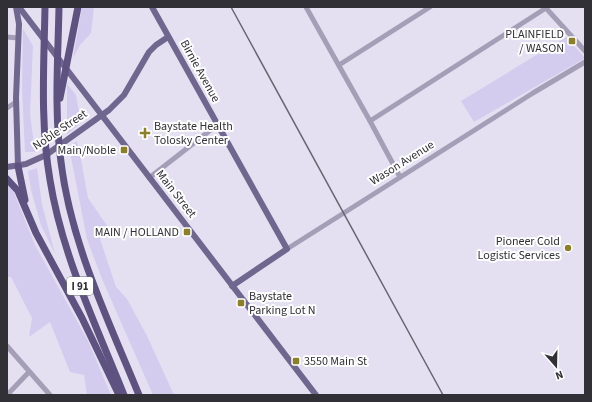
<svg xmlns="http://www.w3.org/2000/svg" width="592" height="402" viewBox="0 0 592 402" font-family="'Source Sans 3',sans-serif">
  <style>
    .green { fill: #d3ccef }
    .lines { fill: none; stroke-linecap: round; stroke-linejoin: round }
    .minor { stroke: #a49fb6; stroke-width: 5 }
    .major { stroke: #70678f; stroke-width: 6 }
    .highway { stroke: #5d5280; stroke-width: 7 }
    .rail { stroke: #676670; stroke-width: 1.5 }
    .poi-dot { fill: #8b8027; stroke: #fff; stroke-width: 1.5 }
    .labels { text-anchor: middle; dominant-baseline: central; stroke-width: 4; stroke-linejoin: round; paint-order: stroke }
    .shield { fill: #fff; stroke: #6f6e73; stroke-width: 1 }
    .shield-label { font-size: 11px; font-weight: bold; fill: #313037 }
    .poi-label { font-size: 12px; fill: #313037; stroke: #fff; text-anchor: end }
    .street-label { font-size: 12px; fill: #313037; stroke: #fff }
  </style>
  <rect width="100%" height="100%" fill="#e4e0f2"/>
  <g class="green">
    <path d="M82,7h12l-3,26 -11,12 -7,13z"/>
    <path d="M23,29l10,17 -3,68 5,38h-10l-3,-62z"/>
    <path d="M566,37l19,21 -111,64 -13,-21z"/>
    <path d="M67,84l9,11 5,28 -14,11z"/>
    <path d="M77,141l2,8 9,49 22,32 -10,9 16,48 11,12 20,37 27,59h-21l-51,-116 -15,-40 -18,-92z"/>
    <path d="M37,168l5,36 13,50 -14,-29 -10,-35 -3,-19z"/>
    <path d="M7,184l5,4 23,57 53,96 23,54h-24l-3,-20 -14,-3 -20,-50 -21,15 3,-19 -21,-41h-4z"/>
  </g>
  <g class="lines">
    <g class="minor">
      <path d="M306,7l64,114 30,56"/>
      <path d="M545,7l40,44"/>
      <path d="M7,37l11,1"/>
      <path d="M339,65l91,-58"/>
      <path d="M7,108l9,-6"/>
      <path d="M370,121l176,-113"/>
      <path d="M149,178l68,-53"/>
      <path d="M287,249l246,-156 52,-31"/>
      <path d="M7,346l43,49"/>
      <path d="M7,395l22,-23"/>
    </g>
    <g class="major">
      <path d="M16,7l3,17 -3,74 2,68"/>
      <path d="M19,7l297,388"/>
      <path d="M152,7l135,242 -55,37"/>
      <path d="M7,167l19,-3 20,-9 63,-45 15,-15 25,-43 7,-7 12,-8"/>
    </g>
    <g class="highway">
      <path d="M45,7c-1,58 -5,115 5,173 12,75 46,145 74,215"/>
      <path d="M59,7c-1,52 -5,104 2,155 10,82 47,157 78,233"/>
      <path d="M60,98l18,-91"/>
      <path d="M18,166l7,34"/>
      <path d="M7,179l11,12 18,42 46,85 37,77"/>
    </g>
    <path class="rail" d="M231,7l212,388"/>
  </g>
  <g class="poi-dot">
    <rect x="568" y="37" width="8" height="8" rx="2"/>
    <path d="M143 127h4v4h4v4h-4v4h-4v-4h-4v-4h4z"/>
    <rect x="120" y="146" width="8" height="8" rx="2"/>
    <rect x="183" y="228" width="8" height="8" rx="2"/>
    <circle cx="568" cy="248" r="4"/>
    <rect x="237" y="299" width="8" height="8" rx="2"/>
    <rect x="292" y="357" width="8" height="8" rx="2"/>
  </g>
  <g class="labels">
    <rect class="shield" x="67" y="277" width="26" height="18" rx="3"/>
    <g class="shield-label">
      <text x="80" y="286">I 91</text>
    </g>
    <g class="poi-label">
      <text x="564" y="34">PLAINFIELD<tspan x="564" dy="14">/ WASON</tspan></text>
      <text x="154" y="126" text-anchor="start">Baystate Health<tspan x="154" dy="14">Tolosky Center</tspan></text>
      <text x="116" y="150">Main/Noble</text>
      <text x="179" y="232">MAIN / HOLLAND</text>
      <text x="560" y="241">Pioneer Cold<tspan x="560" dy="14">Logistic Services</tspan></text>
      <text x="249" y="296" text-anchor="start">Baystate<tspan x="249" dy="14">Parking Lot N</tspan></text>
      <text x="304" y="361" text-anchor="start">3550 Main St</text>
    </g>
    <g class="street-label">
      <text transform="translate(200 71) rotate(61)">Birnie Avenue</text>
      <text transform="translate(60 130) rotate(-34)">Noble Street</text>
      <text transform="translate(402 163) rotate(-32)">Wason Avenue</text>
      <text transform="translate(176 194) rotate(52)">Main Street</text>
    </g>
  </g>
  <rect width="592" height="402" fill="none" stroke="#313037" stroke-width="16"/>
  <g transform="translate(556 366) rotate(160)" stroke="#ffffff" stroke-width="3" paint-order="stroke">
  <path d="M0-3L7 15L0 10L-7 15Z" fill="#313037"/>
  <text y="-6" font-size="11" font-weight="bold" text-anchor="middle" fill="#313037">N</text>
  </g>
</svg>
